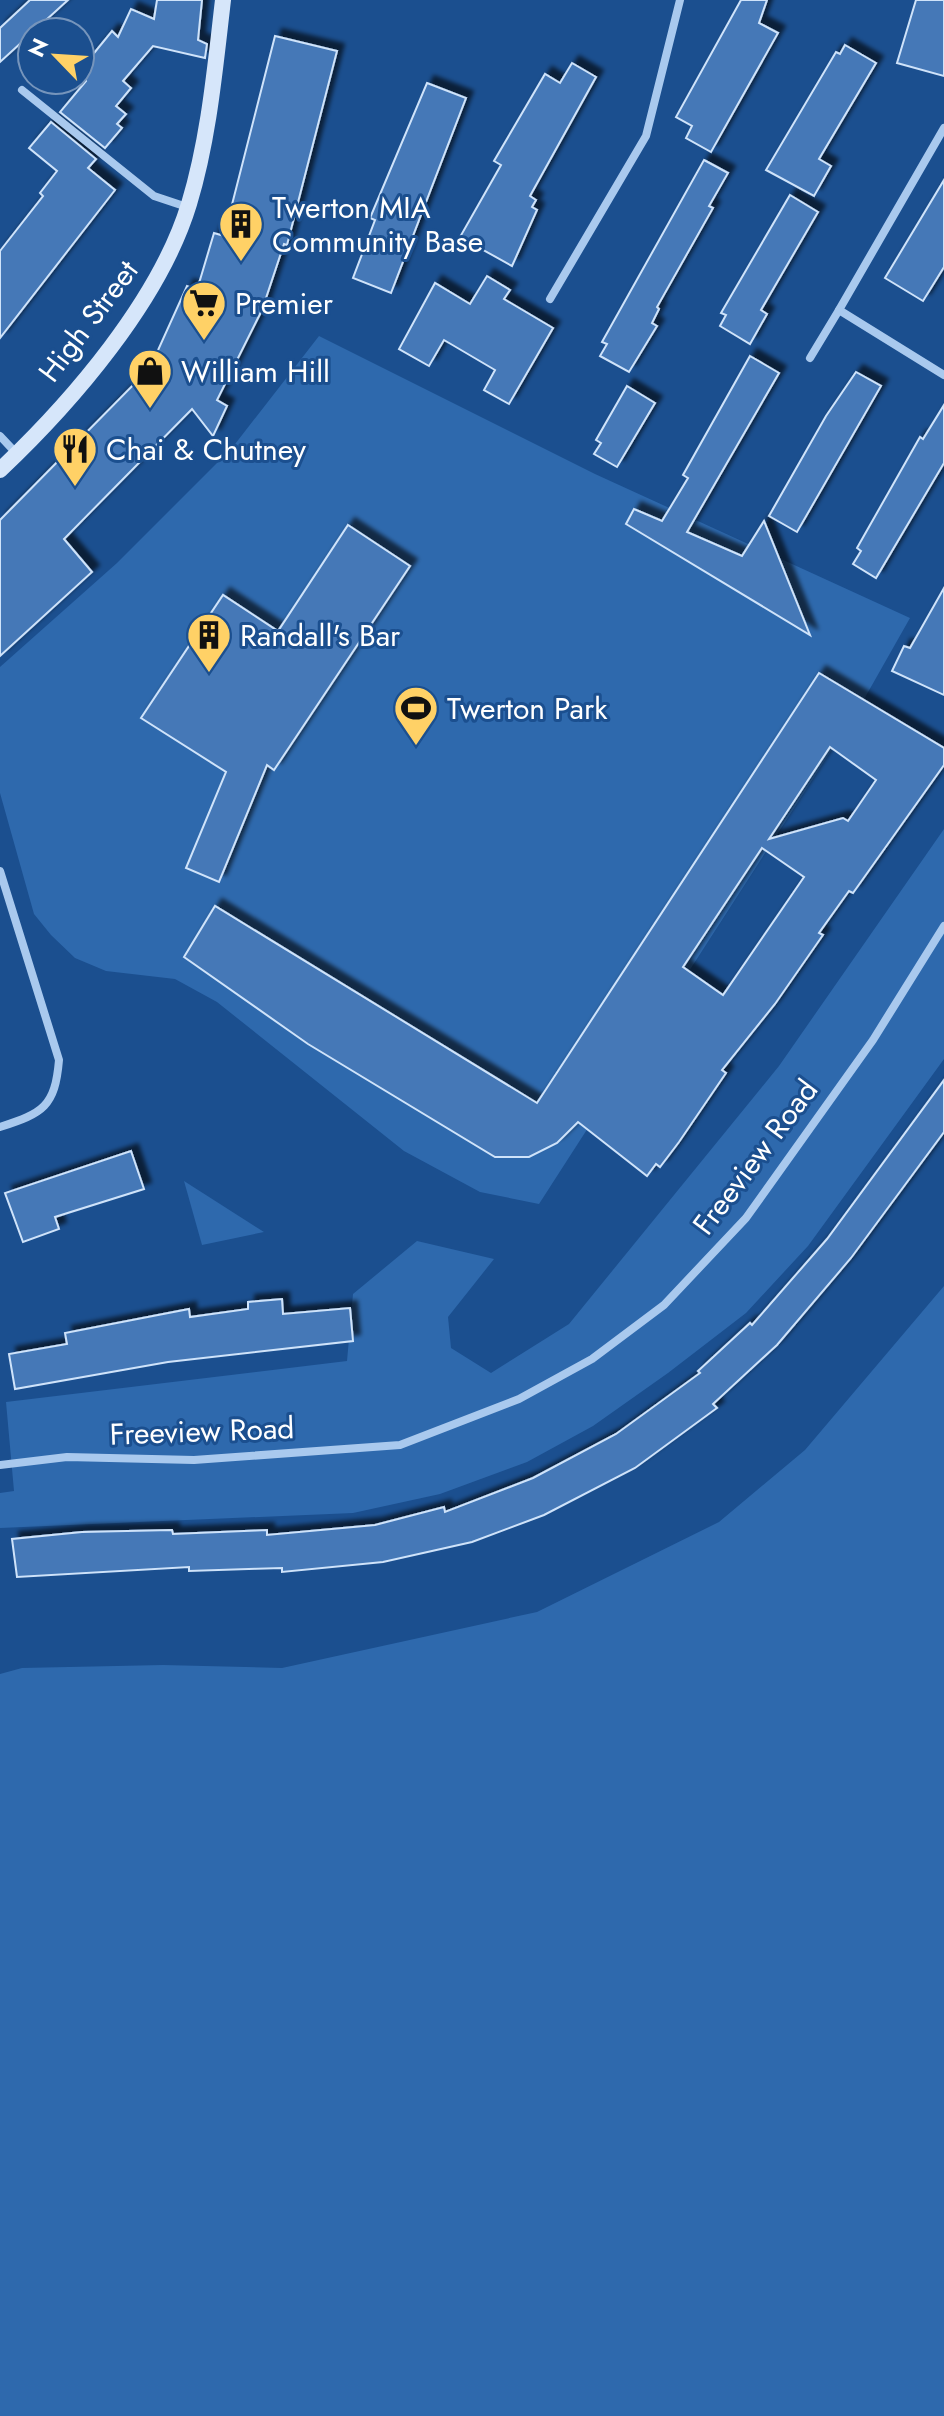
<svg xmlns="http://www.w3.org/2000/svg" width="944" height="2416" viewBox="0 0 944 2416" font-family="Jost,sans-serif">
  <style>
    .green { fill: #2e69ad }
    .building { fill: #4478b7; stroke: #cfe3fa; stroke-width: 2; fill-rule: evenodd; filter: url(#shadow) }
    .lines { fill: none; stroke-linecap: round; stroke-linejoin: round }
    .street { stroke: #a9c9ee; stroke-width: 8 }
    .secondary { stroke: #d6e6fa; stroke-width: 16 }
    .labels { text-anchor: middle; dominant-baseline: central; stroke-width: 6; stroke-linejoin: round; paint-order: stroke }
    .poi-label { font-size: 30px; fill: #fff; stroke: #1b4f8f; text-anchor: start }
    .street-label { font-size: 30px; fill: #fff; stroke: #1b4f8f }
  </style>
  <defs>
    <filter id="shadow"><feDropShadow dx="7" dy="-7" stdDeviation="2" flood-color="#0009"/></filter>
  </defs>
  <rect width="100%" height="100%" fill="#1b4f8f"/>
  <g class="green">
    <path d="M319,336l276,138 315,144 -47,83 -324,503 -59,-12 -76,-41 -187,-149 -42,-23 -69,-8 -31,-13 -24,-23 -17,-21 -34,-121v-126l117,-104 115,-115z"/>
    <path d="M944,829v230l-136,187 -62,67 -78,60 -75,53 -66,36 -87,32 -87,19 -353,15v-35l14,-2 -8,-89 341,-41 6,-67 64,-53 77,18 -46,58 3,31 40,25 78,-49 210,-258z"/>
    <path d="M184,1181l80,51 -62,13z"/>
    <path d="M944,1286v1130h-944v-742l22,-6 141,-3 119,3 255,-56 182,-90 86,-72z"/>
  </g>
  <g class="building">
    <path d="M30,0h38l-68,62v-34z"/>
    <path d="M157,0h45l-4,40 9,4 -2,14 -52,-12 -30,35 8,7 -15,18 10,8 -9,10 5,4 -17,20 -45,-36 26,-31 -5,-12 31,-38 6,6 13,-28 23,10z"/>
    <path d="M741,0h26l-8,23 19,10 -67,119 -25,-14 6,-12 -16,-9z"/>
    <path d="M916,0h28v76l-47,-13z"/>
    <path d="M275,36l62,15 -50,194 -3,-1 -22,66 -45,90 10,6 -14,30 -21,-27 -128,130 28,33 -92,84v-136l150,-152 37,-82 10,4 17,-57 10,3z"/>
    <path d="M845,45l31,18 -57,96 12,7 -17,30 -48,-26 70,-118 4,2z"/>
    <path d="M572,63l24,14 -66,119 6,4 -4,7 5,3 -25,56 -52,-29 41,-72 -7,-4 51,-87 15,9z"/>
    <path d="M427,83l39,15 -75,195 -38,-15 22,-58 -5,-2z"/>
    <path d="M51,122l45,37 -8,9 27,22 -115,148v-87l43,-55 -3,-3 17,-22 -28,-23z"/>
    <path d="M704,160l24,13 -19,33 4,2 -56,99 2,2 -7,14 5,3 -28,46 -29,-16 7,-12 -5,-2z"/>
    <path d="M944,180v87l-21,34 -38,-23z"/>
    <path d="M790,195l28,17 -57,98 6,4 -17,30 -30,-18 6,-11 -5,-2z"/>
    <path d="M487,276l23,14 -6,9 49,29 -44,76 -25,-14 11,-20 -51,-30 -15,26 -30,-17 36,-66 35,21z"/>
    <path d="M750,356l29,17 -92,159 55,24 22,-35 46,114 -184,-111 8,-15 28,12 26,-43 -5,-3z"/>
    <path d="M856,372l25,14 -84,146 -28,-16 57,-100z"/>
    <path d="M627,386l28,17 -38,64 -23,-13 7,-11 -5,-3z"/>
    <path d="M944,405v58l-68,115 -23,-14 8,-13 -4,-3 63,-111 3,2z"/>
    <path d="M348,525l62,41 -136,204 -7,-5 -48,117 -33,-14 40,-96 -85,-54 82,-123 55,36z"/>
    <path d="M944,588v107l-52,-24 12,-25 6,2z"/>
    <path d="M819,673l125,75v17l-91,128 -4,-2 -30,42 4,2 -48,69 -53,66 4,3 -47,69 -19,25 -4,-3 -9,12 -69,-54 -21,21 -28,14h-34l-187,-113 -124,-87 31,-51 322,197zM830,747l46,33 -28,41 -5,-3 -74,21zM762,848l42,29 -81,118 -40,-28z"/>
    <path d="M944,1080v52l-93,126 -74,87 -64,59 4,4 -82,60 -91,47 -72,27 -89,20 -101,10v-4l-93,3v-4l-172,10 -5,-38 70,-7 90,-2 1,4 94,-4v5l108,-10 69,-18 1,5 88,-34 83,-44 84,-61 -2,-2 52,-48 2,2 75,-86z"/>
    <path d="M131,1151l13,38 -89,28 4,12 -36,13 -18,-49z"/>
    <path d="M282,1299l1,15 67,-6 3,33 -185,21 -153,27 -6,-35 58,-10 -2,-11 124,-24 1,8 58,-8v-7z"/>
  </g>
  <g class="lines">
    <g class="street">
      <path d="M22,90l132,106 33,11"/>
      <path d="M944,128l-105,182 105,65"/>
      <path d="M550,299l96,-163 34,-136"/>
      <path d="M810,358l29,-48"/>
      <path d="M0,436l16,17"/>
      <path d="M0,871l59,189c-4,47 -16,53 -59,67"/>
      <path d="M0,1465l67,-8 127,3 206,-15 119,-46 73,-40 72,-54 82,-87 127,-178 71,-114"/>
    </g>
    <path class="secondary" d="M0,470c72,-68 160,-170 189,-266 20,-66 26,-136 34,-204"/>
  </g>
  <defs>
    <g id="building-pin" transform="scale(2.3)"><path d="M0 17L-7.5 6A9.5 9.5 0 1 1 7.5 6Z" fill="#ffd166" stroke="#1b4f8f"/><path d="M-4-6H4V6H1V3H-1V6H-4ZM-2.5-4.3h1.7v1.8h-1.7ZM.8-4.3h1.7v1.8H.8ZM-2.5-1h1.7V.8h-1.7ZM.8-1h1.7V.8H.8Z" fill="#111"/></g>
    <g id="supermarket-pin" transform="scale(2.3)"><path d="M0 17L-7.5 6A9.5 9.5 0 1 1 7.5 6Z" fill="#ffd166" stroke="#1b4f8f"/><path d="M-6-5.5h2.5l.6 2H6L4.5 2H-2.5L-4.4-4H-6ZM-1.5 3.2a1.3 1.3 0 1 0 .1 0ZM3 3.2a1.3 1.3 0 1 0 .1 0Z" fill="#111"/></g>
    <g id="shop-pin" transform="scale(2.3)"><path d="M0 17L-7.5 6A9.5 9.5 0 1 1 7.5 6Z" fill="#ffd166" stroke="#1b4f8f"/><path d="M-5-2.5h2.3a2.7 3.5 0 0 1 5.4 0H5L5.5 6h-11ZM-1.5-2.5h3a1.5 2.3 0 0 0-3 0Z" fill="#111"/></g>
    <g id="restaurant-pin" transform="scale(2.3)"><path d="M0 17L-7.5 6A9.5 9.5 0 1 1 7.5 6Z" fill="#ffd166" stroke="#1b4f8f"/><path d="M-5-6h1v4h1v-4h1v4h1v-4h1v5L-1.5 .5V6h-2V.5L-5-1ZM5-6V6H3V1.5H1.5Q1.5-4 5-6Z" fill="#111"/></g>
    <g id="stadium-pin" transform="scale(2.3)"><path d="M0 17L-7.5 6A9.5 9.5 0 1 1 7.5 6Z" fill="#ffd166" stroke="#1b4f8f"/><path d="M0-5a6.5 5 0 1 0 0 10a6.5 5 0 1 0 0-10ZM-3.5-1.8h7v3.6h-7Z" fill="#111"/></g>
  </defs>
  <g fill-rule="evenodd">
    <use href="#building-pin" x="241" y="224"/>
    <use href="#supermarket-pin" x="204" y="303"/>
    <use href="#shop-pin" x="150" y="371"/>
    <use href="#restaurant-pin" x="75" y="449"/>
    <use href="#building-pin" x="209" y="635"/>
    <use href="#stadium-pin" x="416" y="708"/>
  </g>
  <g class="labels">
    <g class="poi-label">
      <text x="272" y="207">Twerton MIA<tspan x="272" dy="34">Community Base</tspan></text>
      <text x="235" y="303">Premier</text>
      <text x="181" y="371">William Hill</text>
      <text x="106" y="449">Chai &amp; Chutney</text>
      <text x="240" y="635">Randall's Bar</text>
      <text x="447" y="708">Twerton Park</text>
    </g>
    <g class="street-label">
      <text transform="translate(88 321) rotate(-53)">High Street</text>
      <text transform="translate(755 1157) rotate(-53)">Freeview Road</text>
      <text transform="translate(202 1431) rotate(-2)">Freeview Road</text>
    </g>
  </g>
  <g transform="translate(56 56) rotate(295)"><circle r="38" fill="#1b4f8f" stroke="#7695bc" stroke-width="2"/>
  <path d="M0-6L14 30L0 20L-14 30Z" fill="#ffd166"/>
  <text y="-12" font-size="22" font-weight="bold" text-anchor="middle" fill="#ffffff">N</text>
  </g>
</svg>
